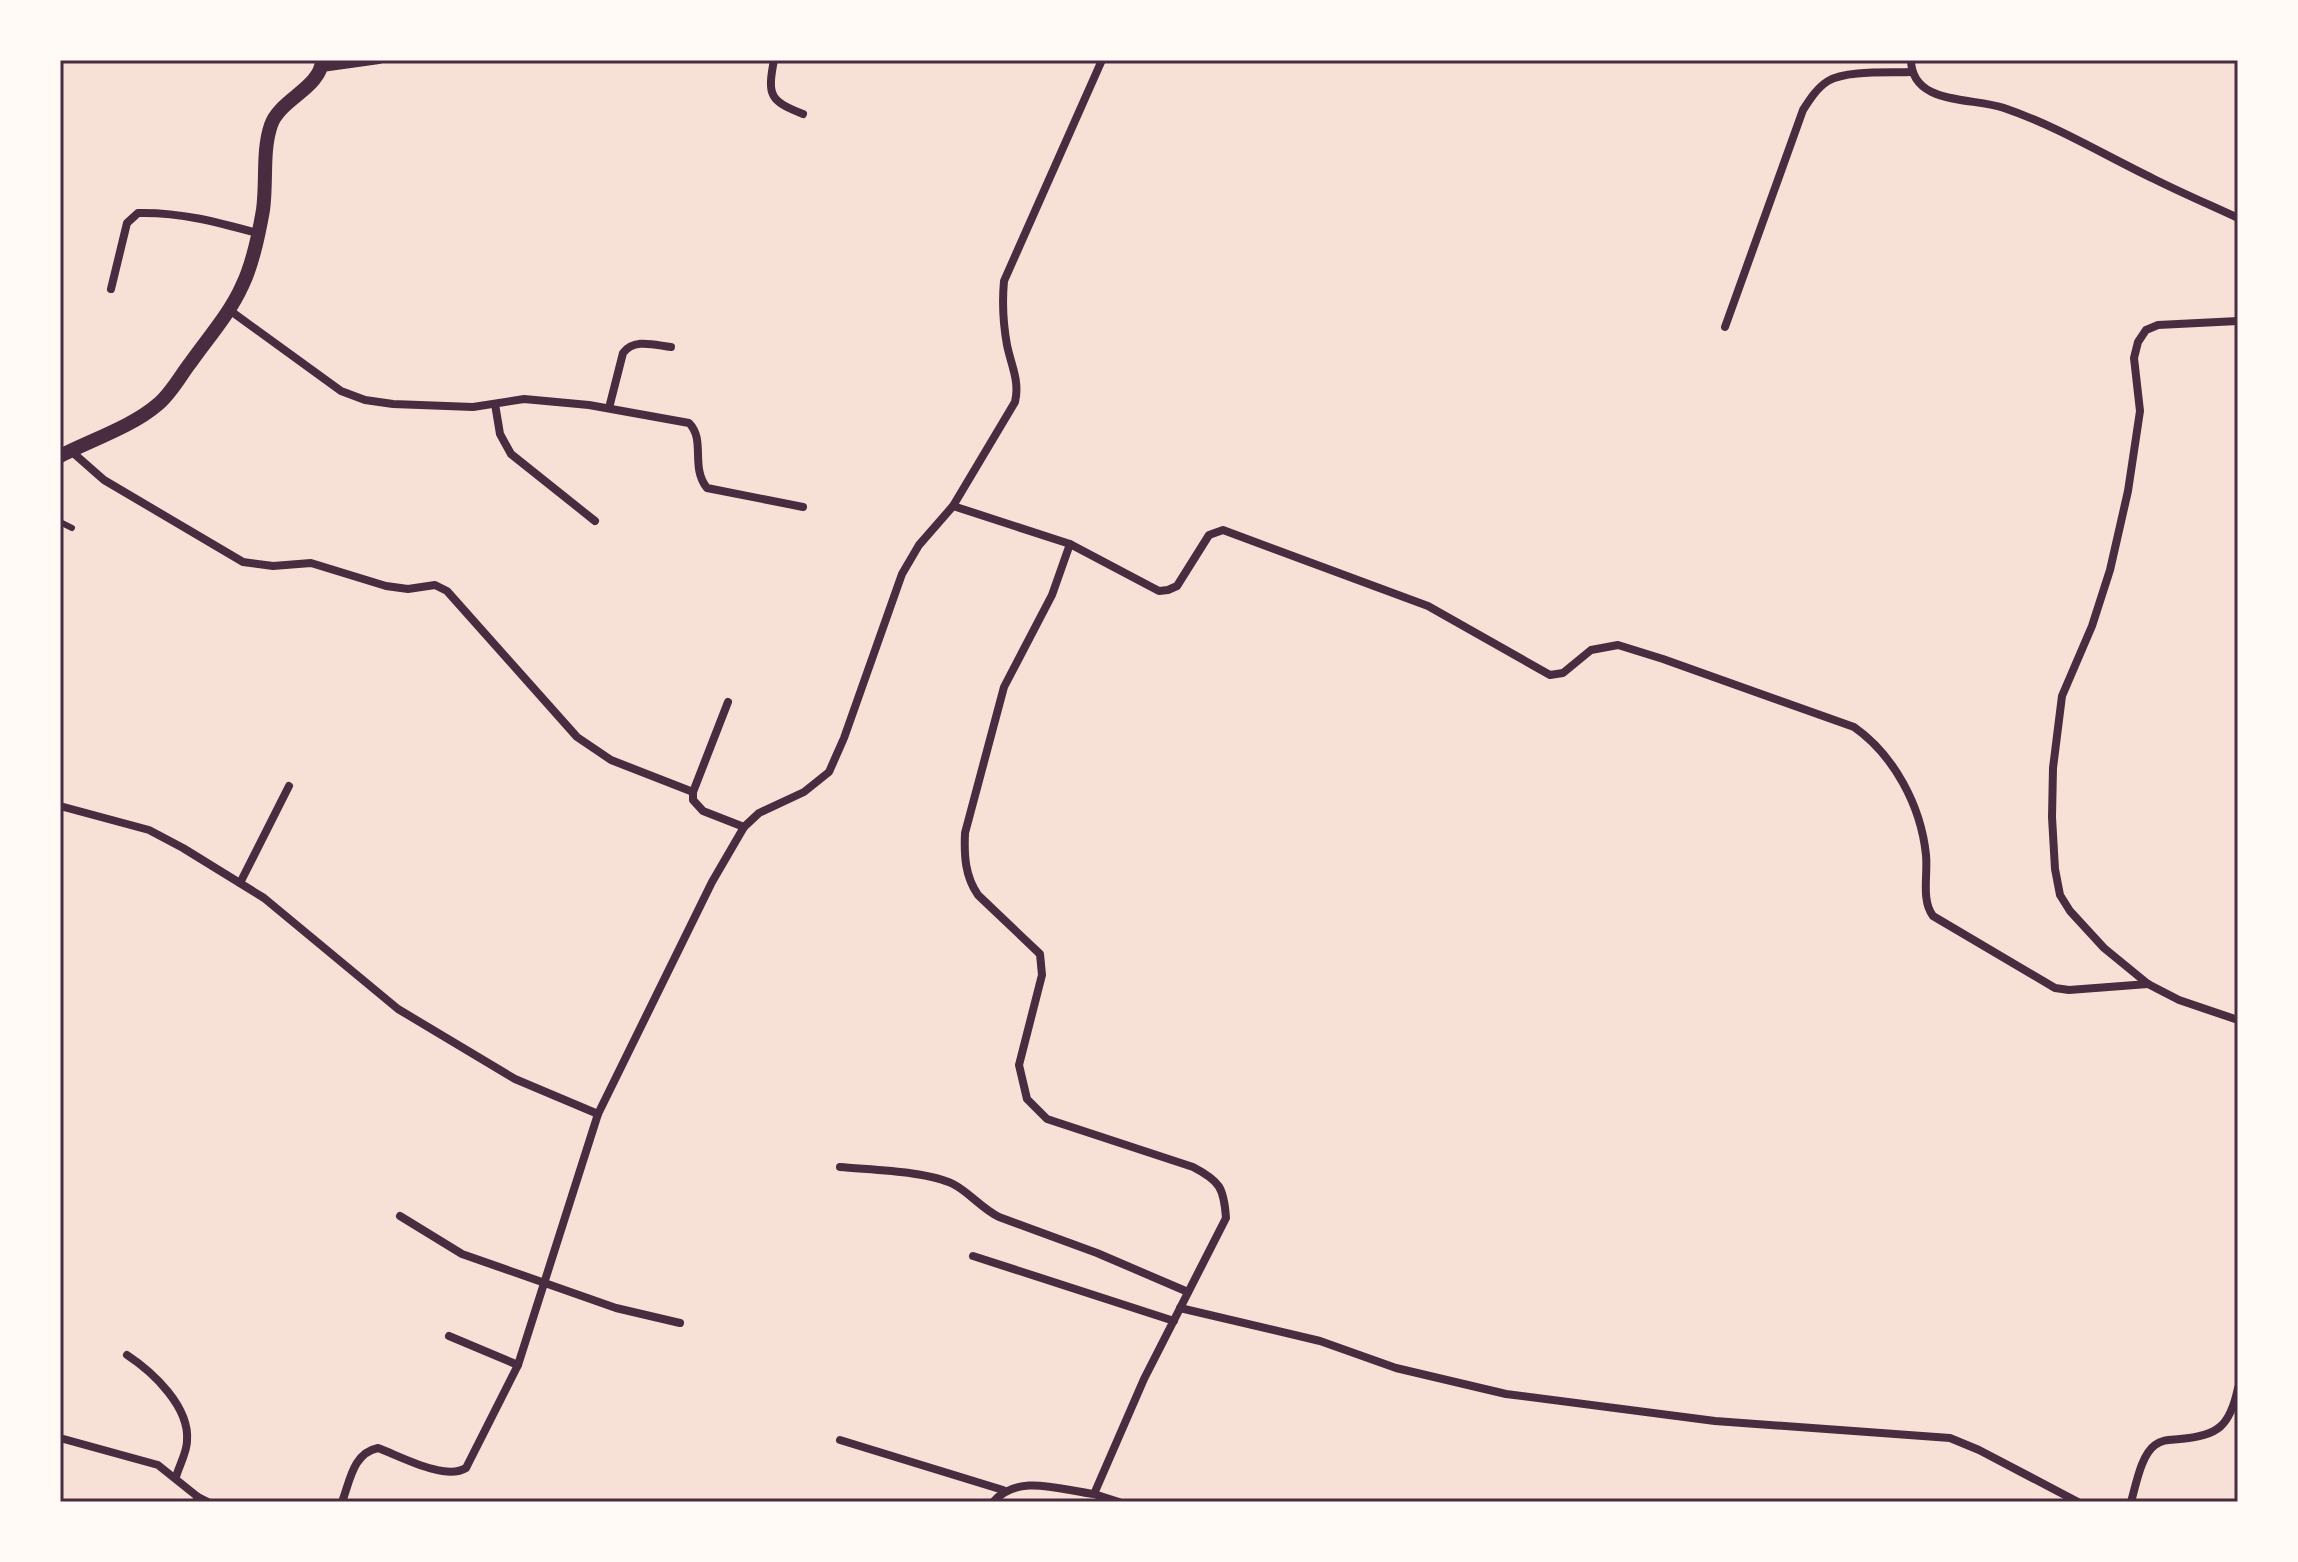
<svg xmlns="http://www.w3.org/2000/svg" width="2298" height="1562" viewBox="0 0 2298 1562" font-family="Commissioner,sans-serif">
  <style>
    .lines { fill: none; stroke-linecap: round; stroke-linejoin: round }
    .service { stroke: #4a2c40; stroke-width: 6 }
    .minor { stroke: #4a2c40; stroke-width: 8 }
    .tertiary { stroke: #4a2c40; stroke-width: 14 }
    .neatline { fill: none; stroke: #4a2c40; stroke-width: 3 }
  </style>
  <rect width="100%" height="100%" fill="#f7e1d7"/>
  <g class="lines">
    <path class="service" d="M60,522l12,6"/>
    <g class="minor">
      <path d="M774,60c-7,36 -4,41 29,54"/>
      <path d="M1911,60c1,46 62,37 93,48 53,18 100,47 150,71 28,14 56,26 84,39"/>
      <path d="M322,68l57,-8"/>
      <path d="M111,289l16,-66 11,-10c42,-1 79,9 119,20"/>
      <path d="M228,309l113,82 24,9 28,4 80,3 51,-8 65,6 100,18c17,17 1,44 18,65l96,19"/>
      <path d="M2238,321l-80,4 -12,5 -8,12 -4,16 6,53 -12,80 -18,79 -18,56 -30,70 -9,72 -1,49 3,52 5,26 10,16 34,37 44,36 31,16 59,20"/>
      <path d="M1725,327l78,-217c7,-11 14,-22 25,-29 18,-11 61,-8 83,-9"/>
      <path d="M495,404l5,30 11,20 84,67"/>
      <path d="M609,408l14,-55c11,-15 31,-8 48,-6"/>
      <path d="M71,451l33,29 139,82 30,4 38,-3 75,23 22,3 27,-4 12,6 130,146 34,23 82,32"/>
      <path d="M953,506l117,38 89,47 9,-1 9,-4 32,-51 14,-5 205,76 122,69 13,-2 28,-23 27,-5 45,14 191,68c40,28 67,79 72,128 2,20 -5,45 7,61l122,72 14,2 79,-6"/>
      <path d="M728,702l-35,90v8l10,11 41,16"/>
      <path d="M60,806l89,24 34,18 81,50 134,111 117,70 83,35"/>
      <path d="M240,883l49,-97"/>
      <path d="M840,1167c30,3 88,4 113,17 16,8 28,24 46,33l98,36 91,39"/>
      <path d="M400,1216l62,38 154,54 64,15"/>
      <path d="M973,1256l201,65"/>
      <path d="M1180,1308l140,33 76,27 110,26 209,27 235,17 29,12 99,52"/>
      <path d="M449,1336l69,29"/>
      <path d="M127,1355c26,17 63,52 60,86 0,11 -8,25 -11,36"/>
      <path d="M60,1438l98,27 40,32"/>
      <path d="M840,1440l163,50"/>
      <path d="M1094,1494l25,8"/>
      <path d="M196,1502l2,-5 10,5"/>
      <path d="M342,1502c8,-21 11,-49 36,-54 22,8 67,33 88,20l52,-103 80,-251 114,-232 32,-55 15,-14 45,-21 25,-20 15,-34 58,-164 17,-29 34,-39 62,-104c5,-21 -4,-37 -8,-57 -4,-22 -5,-42 -3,-64l98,-221"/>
      <path d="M993,1502c25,-29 67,-12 101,-8l50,-115 82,-161c-2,-30 -6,-37 -33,-51l-146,-48 -20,-20 -8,-34 23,-90 -2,-21 -62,-59c-13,-19 -14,-39 -13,-62l39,-146 48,-92 18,-51"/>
      <path d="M2131,1502c5,-17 10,-47 24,-57 8,-6 16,-5 25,-6 38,-3 50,-13 58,-51"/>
    </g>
    <path class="tertiary" d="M60,456c29,-15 73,-30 97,-51 14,-11 23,-29 34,-43 17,-24 39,-49 51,-76 10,-20 17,-53 21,-76 4,-28 -1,-59 8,-85 9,-26 50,-37 51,-65"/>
  </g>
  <rect width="2298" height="1562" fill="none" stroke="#fffaf5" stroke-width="124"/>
  <rect x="62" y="62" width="2174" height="1438" class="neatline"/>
</svg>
